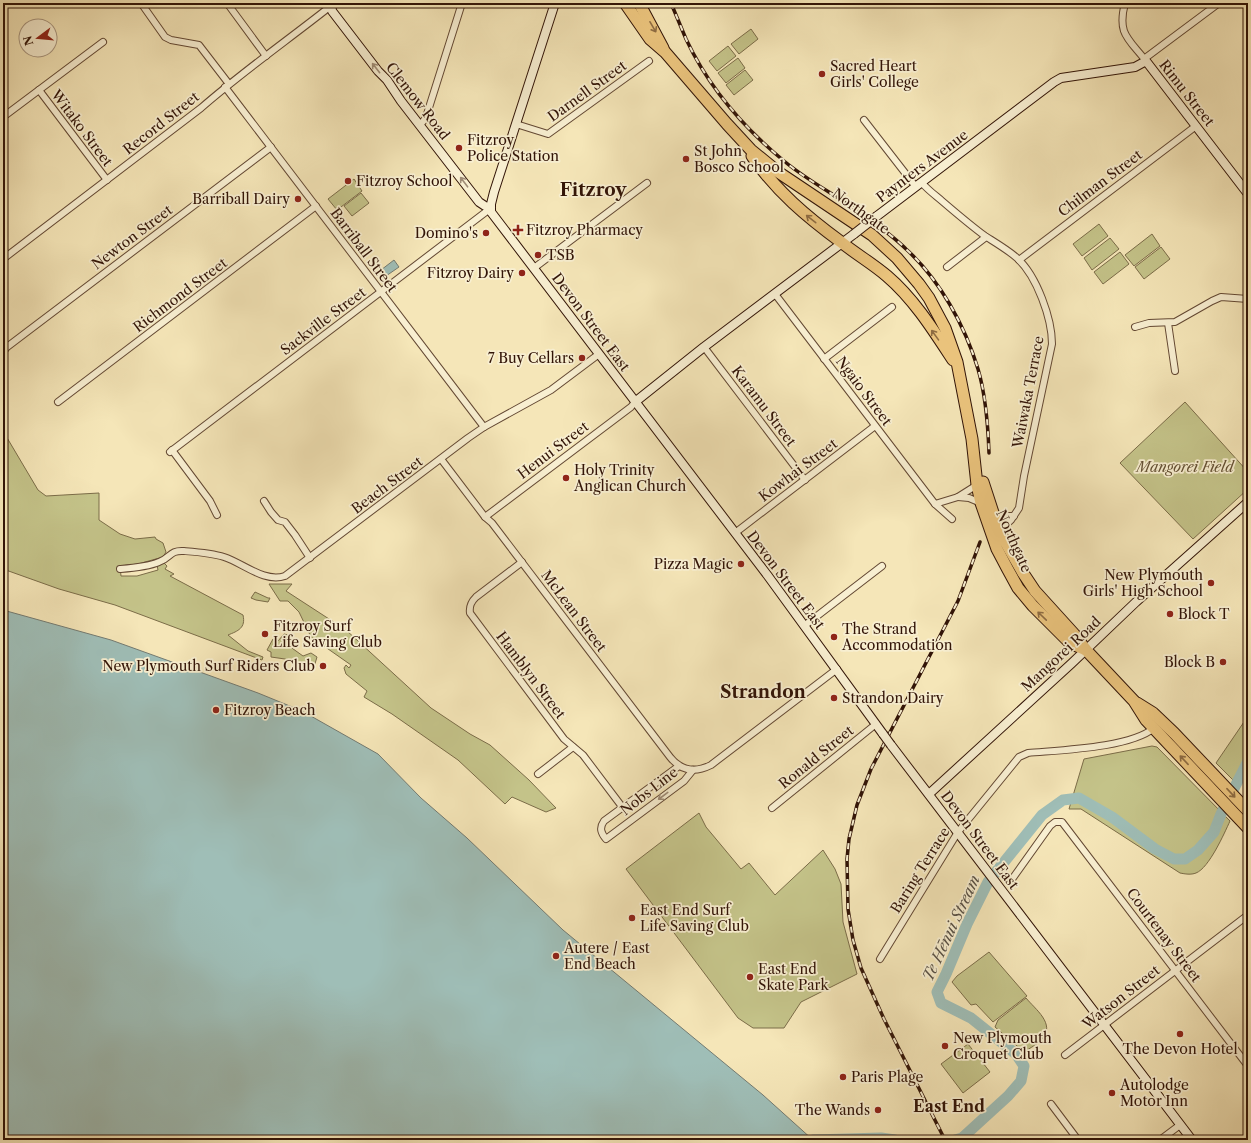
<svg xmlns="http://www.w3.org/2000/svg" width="1251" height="1143" viewBox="0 0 1251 1143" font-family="'Libre Caslon Text',serif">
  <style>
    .green { fill: #c4c389; stroke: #7b6c48 }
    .water { fill: #9fbeb7; stroke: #737a71 }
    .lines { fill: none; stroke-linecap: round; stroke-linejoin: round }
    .river { stroke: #9fbeb7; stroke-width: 11 }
    .street-casing { stroke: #634833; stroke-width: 8 }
    .secondary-casing { stroke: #321407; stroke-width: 10 }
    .highway-casing { stroke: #321407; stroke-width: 13 }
    .street { stroke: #f8efd1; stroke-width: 6 }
    .secondary { stroke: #f8efd1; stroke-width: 8 }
    .highway { stroke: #eac37c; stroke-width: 11 }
    .rail-casing { stroke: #321407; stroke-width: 3.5 }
    .rail { stroke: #f8efd1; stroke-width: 2; stroke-dasharray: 6; stroke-linecap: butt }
    .secondary-bridge-casing { stroke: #321407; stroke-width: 10; stroke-linecap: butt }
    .secondary-bridge { stroke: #f8efd1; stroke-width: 8 }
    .oneway { stroke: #8e6c42 }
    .oneway2 { stroke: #9f8c76 }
    .poi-dot { fill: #8f2418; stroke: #f8efd1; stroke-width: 1.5 }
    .labels { text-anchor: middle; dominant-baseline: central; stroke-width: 3.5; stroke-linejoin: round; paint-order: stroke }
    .poi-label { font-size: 14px; fill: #321407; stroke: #f8efd1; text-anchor: start }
    .street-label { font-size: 14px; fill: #321407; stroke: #f8efd1 }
    .park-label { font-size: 14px; font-style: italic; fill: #655134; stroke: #f8efd1 }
    .water-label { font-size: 15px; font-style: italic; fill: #585045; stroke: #f8efd1 }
    .quarter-label { font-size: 16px; font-weight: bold; fill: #321407; stroke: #f8efd1 }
    .district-label { font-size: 18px; font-weight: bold; fill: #321407; stroke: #f8efd1 }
  </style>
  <rect width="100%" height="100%" fill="#f5e6b8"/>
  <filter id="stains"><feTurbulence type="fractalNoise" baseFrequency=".005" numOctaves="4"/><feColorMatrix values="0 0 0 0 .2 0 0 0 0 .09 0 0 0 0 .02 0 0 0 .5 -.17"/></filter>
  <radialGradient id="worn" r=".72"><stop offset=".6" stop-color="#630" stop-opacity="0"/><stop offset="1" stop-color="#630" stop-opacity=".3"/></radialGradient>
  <g class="green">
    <path d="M751,29l7,10 -19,15 -8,-10z"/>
    <path d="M728,46l8,10 -19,15 -8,-10z"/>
    <path d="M738,58l7,10 -19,15 -8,-10z"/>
    <path d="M745,70l8,10 -19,15 -8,-10z"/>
    <path d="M354,179l8,12 -25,19 -9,-11z"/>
    <path d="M361,193l8,10 -17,13 -8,-10z"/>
    <path d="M1099,224l9,12 -26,20 -9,-12z"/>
    <path d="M1152,234l8,12 -26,20 -9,-11z"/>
    <path d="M1110,238l9,11 -27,21 -8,-12z"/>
    <path d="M1161,247l9,12 -26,20 -9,-12z"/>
    <path d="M1120,252l9,12 -26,20 -9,-12z"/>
    <path d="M1185,402l63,70v17l-55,50 -73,-76z"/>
    <path d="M3,431l35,59 8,6 53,-3v27l21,14 15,5 20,-2 1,2 7,4 3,9 -3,5 -25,7 -18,2 1,10h16l21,-6 -1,-5 7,-2 3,3 -2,3 9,5 -4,2 73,39c3,13 -5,16 -15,20l20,16 15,6 -1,3 -147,-55 -56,-16 -56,-20z"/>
    <path d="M269,584h23l-6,7 60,39 85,78 39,26 20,11 39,35 27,28 -10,4 -34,-15 -7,7 -47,-44 -66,-46 -28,-17 3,-6 -21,-17 -2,-6 2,-3 3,3 2,-3 -40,-28 -12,-25 -11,-11h-8z"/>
    <path d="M255,592l13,6h2l-2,4 -12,-2 -5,-2z"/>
    <path d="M284,634l4,1 3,3 -2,8 14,10 8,-3 6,4 -3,10 -4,4 -25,-12 -14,-2v-5l-4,-2 6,-11 5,2z"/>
    <path d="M1248,716v56l-9,14 -23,-23z"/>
    <path d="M1152,746l5,1 73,74c-6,13 -21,47 -34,52 -5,2 -11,1 -16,0l-99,-64h-12l15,-50z"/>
    <path d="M699,813l7,14 35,42 8,-6 26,32 48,-45 12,19 6,15 2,38 14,52 -56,28 -17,26h-31l-15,-10 -112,-149z"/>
    <path d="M989,952l38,44 -34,26 -17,-18 -5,1 -19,-23 5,-6z"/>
    <path d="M1026,998c9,11 30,26 16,41 -4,5 -12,9 -18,13l-29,-25 3,-7z"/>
    <path d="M968,1044l22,28 -27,21 -22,-29z"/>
  </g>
  <g class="water">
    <path d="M394,260l5,7 -13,9 -5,-6z"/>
    <path d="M3,610l108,30 147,53 44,18 76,43 43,44 46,40 96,92 200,165 50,45h-810z"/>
  </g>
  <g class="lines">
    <g class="river">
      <path d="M813,1140l68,-2 14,2"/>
      <path d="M955,1140l7,-2 46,-42 13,-15 3,-15 -8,-12 -45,-36 -30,-15 -4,-11 9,-18 21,-50 21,-42 54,-67 21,-15 16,-2 33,19 43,32 19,10h11l13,-9 16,-18 7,-18 27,-53"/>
    </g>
    <g class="street-casing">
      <g id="street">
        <path d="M141,3l24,34 6,3 28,5 30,39"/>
        <path d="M227,3l39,53"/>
        <path d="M1125,3c-8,31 3,35 21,58"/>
        <path d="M1144,59l75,-56"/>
        <path d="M225,87l259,340"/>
        <path d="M39,90l68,90"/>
        <path d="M3,117l100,-75"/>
        <path d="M864,120l52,67"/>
        <path d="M516,124l32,10 101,-73"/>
        <path d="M420,125l5,-6 2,-5 35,-111"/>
        <path d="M922,183c6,7 13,12 20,18 14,12 28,24 43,35 11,7 23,14 32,22 20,18 35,61 35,86l-28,132 -5,32 -8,12 -12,11"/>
        <path d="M3,259l198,-151c40,-35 84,-66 126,-99l1,-6"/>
        <path d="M1019,260l177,-134"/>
        <path d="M947,267l39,-30"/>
        <path d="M534,268l113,-85"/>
        <path d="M775,294l160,210 17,15"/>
        <path d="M1168,323l7,48"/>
        <path d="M1135,327l14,-4 26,-1 37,-21 9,-4 27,2"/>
        <path d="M704,347l101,133"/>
        <path d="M3,352l4,-5 264,-200"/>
        <path d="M824,359l68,-52"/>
        <path d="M58,402l258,-196"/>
        <path d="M172,450l38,51 7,14"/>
        <path d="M170,452l321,-244"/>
        <path d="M441,459l44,58 7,6 178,234c11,14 25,16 41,8l126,-96"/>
        <path d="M958,497l11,1 12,5"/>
        <path d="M264,501l7,11 7,8 7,2 10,13 15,23"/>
        <path d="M935,504l23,-7 19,-12"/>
        <path d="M993,513l10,3h11"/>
        <path d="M485,517l146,-110 4,-5"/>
        <path d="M735,533l140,-107"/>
        <path d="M522,562l-46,35c-5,5 -7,9 -6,16l94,126 19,16 40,53"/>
        <path d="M120,569c13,-1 27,-2 39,-7 12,-4 10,-12 25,-11 13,1 28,2 40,6 19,6 40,26 61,19l183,-138 16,-11 67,-37 48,-36"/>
        <path d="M804,626l78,-60"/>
        <path d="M679,766l-75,55c-5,7 -3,12 2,18l78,-58 9,-11"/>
        <path d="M538,774l35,-27"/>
        <path d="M772,808l104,-84"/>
        <path d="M1010,882l40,-56 5,-4h7l186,244"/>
        <path d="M880,959l78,-127 61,-75 9,-4c32,-3 102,-5 126,-25"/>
        <path d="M1065,1055l183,-140"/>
        <path d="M1051,1104l27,36"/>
        <path d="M1160,1140l20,-15"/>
      </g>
    </g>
    <g class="secondary-casing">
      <g id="secondary">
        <path d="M331,3l1,8 46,60 9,9 14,21 78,101 6,4 6,2"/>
        <path d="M555,3l-61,189 -3,12v8l277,364 115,158"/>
        <path d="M877,216l177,-134 7,-4 74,-11 11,-6 102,133"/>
        <path d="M635,402l69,-55 150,-113"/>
        <path d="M891,745l301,395"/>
        <path d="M929,794l143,-131 64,-61 112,-100"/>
      </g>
    </g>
    <g class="highway-casing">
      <g id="highway">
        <path d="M625,3l25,36 15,13 62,72 24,26 27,22 94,63 25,23 22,26 10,14 16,30 12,34 15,77 5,46 4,18 16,46 10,19 11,20 15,18 37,37 16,7"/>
        <path d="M639,3l24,45"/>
        <path d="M752,156c24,35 55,61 89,86 15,12 32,22 46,34 27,23 47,55 66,84"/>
        <path d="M983,482l16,49 24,42 12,18 39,43 12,16 48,51 12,19 102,108"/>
        <path d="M1137,703l16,10 21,20 74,78"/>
      </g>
    </g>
    <use href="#street" class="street"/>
    <use href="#secondary" class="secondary"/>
    <use href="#highway" class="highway"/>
    <g class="rail-casing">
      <g id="rail">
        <path d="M671,3c5,12 10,24 15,36 22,47 58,89 98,122 25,21 56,36 82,56 14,10 28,20 40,32 34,31 59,77 72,120 8,27 10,56 11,84"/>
        <path d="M945,1140l-61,-121 -23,-51 -8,-28 -5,-31 -1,-50 2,-20 8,-34 14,-36 87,-168 22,-59"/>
      </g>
    </g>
    <use href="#rail" class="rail"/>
    <g class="secondary-bridge-casing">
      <g id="secondary-bridge">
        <path d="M854,234l23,-18"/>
        <path d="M883,734l8,11"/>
      </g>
    </g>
    <use href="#secondary-bridge" class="secondary-bridge"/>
  </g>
  <defs><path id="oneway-shaft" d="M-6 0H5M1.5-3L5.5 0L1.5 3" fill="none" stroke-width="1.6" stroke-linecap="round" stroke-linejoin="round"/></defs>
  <g class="oneway">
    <use href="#oneway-shaft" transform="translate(653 27) rotate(60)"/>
    <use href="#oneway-shaft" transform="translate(811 219) rotate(-142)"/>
    <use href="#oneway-shaft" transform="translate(935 335) rotate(-126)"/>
    <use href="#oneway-shaft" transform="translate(1042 616) rotate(-136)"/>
    <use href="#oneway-shaft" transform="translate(1184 760) rotate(-133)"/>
    <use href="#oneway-shaft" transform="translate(1231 793) rotate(47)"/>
  </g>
  <g class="oneway2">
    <use href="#oneway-shaft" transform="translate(376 68) rotate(-128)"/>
    <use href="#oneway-shaft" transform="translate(464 182) rotate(-127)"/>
    <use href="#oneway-shaft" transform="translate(663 796) rotate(143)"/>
  </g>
  <g class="poi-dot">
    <circle cx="822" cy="74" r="4"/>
    <circle cx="459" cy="148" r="4"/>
    <circle cx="686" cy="159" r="4"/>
    <circle cx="348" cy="181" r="4"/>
    <circle cx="298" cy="199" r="4"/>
    <path d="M516 224h4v4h4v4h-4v4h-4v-4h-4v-4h4z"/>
    <circle cx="486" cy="233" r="4"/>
    <circle cx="538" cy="255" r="4"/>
    <circle cx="522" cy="273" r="4"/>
    <circle cx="582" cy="358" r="4"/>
    <circle cx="566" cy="478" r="4"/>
    <circle cx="741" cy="564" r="4"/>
    <circle cx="1211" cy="583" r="4"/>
    <circle cx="1170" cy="614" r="4"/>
    <circle cx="265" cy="634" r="4"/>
    <circle cx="834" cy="637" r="4"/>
    <circle cx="1223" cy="662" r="4"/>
    <circle cx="323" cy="666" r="4"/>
    <circle cx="834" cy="698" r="4"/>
    <circle cx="216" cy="710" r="4"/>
    <circle cx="632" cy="918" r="4"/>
    <circle cx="556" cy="956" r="4"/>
    <circle cx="750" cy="977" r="4"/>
    <circle cx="1180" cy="1034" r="4"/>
    <circle cx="945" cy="1046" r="4"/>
    <circle cx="843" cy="1077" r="4"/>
    <circle cx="1112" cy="1093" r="4"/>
    <circle cx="878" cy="1110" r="4"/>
  </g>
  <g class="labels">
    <g class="poi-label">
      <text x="830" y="66">Sacred Heart<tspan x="830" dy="16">Girls' College</tspan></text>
      <text x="467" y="140">Fitzroy<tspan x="467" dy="16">Police Station</tspan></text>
      <text x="694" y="151">St John<tspan x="694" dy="16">Bosco School</tspan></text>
      <text x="356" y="181">Fitzroy School</text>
      <text x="290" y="199" text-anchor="end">Barriball Dairy</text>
      <text x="526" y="230">Fitzroy Pharmacy</text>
      <text x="478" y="233" text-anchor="end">Domino's</text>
      <text x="546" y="255">TSB</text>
      <text x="514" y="273" text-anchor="end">Fitzroy Dairy</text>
      <text x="574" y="358" text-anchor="end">7 Buy Cellars</text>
      <text x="574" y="470">Holy Trinity<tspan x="574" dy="16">Anglican Church</tspan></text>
      <text x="733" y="564" text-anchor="end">Pizza Magic</text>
      <text x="1203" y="575" text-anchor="end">New Plymouth<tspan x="1203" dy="16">Girls' High School</tspan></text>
      <text x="1178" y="614">Block T</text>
      <text x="273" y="626">Fitzroy Surf<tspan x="273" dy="16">Life Saving Club</tspan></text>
      <text x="842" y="629">The Strand<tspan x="842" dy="16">Accommodation</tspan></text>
      <text x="1215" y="662" text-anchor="end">Block B</text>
      <text x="315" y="666" text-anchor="end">New Plymouth Surf Riders Club</text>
      <text x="842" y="698">Strandon Dairy</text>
      <text x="224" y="710">Fitzroy Beach</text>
      <text x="640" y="910">East End Surf<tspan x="640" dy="16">Life Saving Club</tspan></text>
      <text x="564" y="948">Autere / East<tspan x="564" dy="16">End Beach</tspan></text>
      <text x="758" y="969">East End<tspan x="758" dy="16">Skate Park</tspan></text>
      <text x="953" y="1038">New Plymouth<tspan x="953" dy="16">Croquet Club</tspan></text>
      <text x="1180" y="1049" text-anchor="middle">The Devon Hotel</text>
      <text x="851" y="1077">Paris Plage</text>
      <text x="1120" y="1085">Autolodge<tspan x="1120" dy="16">Motor Inn</tspan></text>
      <text x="870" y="1110" text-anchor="end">The Wands</text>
    </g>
    <g class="street-label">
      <text transform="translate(587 91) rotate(-36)">Darnell Street</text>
      <text transform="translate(1187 93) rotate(52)">Rimu Street</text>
      <text transform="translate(418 101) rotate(52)">Clemow Road</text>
      <text transform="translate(161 123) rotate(-38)">Record Street</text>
      <text transform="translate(82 128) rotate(53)">Witako Street</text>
      <text transform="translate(922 166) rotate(-37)">Paynters Avenue</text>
      <text transform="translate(1100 183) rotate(-37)">Chilman Street</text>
      <text transform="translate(861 211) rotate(36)">Northgate</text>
      <text transform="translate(132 237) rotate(-37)">Newton Street</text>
      <text transform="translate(364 250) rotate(53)">Barriball Street</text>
      <text transform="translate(180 295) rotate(-37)">Richmond Street</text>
      <text transform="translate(323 321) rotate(-37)">Sackville Street</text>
      <text transform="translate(591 322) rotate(53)">Devon Street East</text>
      <text transform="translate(864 391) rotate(53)">Ngaio Street</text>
      <text transform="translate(1028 392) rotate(-79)">Waiwaka Terrace</text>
      <text transform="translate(764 406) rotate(53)">Karamu Street</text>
      <text transform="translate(553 450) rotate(-37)">Henui Street</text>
      <text transform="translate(798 470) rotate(-37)">Kowhai Street</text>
      <text transform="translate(387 485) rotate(-37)">Beach Street</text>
      <text transform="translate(1014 541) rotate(66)">Northgate</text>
      <text transform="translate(786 580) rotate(53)">Devon Street East</text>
      <text transform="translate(574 611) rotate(53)">McLean Street</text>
      <text transform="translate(1061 654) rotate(-43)">Mangorei Road</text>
      <text transform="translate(531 675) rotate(53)">Hamblyn Street</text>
      <text transform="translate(816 757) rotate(-39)">Ronald Street</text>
      <text transform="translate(649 791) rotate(-38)">Nobs Line</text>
      <text transform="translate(980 840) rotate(53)">Devon Street East</text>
      <text transform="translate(920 870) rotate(-58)">Baring Terrace</text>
      <text transform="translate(1164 935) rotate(53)">Courtenay Street</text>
      <text transform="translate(1121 997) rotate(-38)">Watson Street</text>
    </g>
    <g class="park-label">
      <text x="1185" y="467">Mangorei Field</text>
    </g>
    <g class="water-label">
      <text transform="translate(951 928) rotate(-65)">Te Hēnui Stream</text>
    </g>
    <g class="quarter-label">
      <text x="949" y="1106">East End</text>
    </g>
    <g class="district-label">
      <text x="593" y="190">Fitzroy</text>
      <text x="763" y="692">Strandon</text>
    </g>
  </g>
  <rect width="1251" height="1143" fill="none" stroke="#f5e6b8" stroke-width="16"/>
  <rect x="4" y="4" width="1243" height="1135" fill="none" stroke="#321407" stroke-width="2"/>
  <rect x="8" y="8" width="1235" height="1127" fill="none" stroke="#321407"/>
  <g transform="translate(38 38) rotate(254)"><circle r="19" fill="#f8efd1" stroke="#a99780"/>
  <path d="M0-3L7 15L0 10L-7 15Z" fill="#8f2418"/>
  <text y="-6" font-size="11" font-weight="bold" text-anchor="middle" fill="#321407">N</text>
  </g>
  <rect width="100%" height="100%" filter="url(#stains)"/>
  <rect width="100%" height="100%" fill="url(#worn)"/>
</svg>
